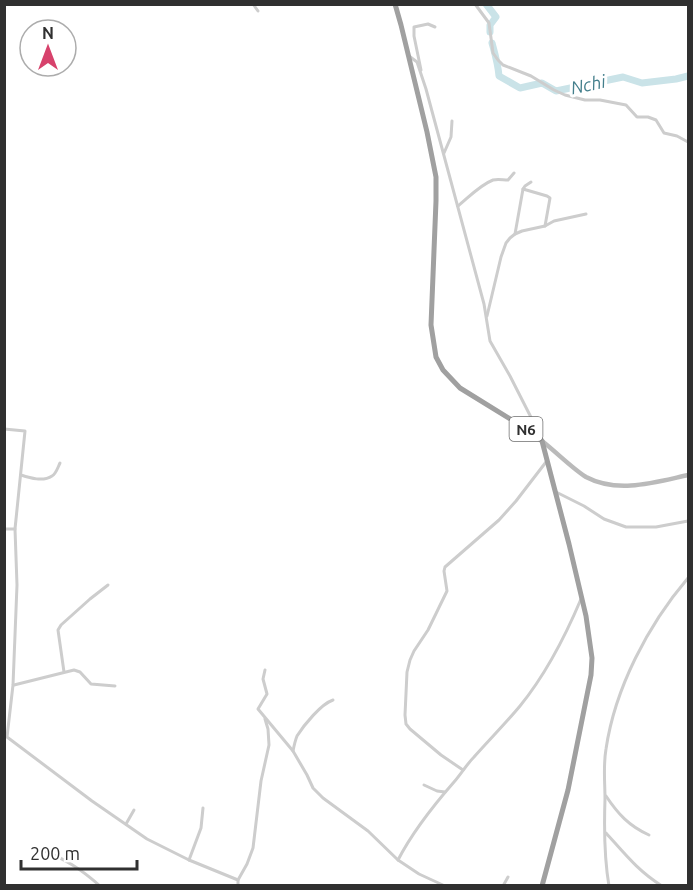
<svg xmlns="http://www.w3.org/2000/svg" width="693" height="890" viewBox="0 0 693 890" font-family="Ubuntu,sans-serif">
  <style>
    .lines { fill: none; stroke-linecap: round; stroke-linejoin: round }
    .river { stroke: #cae3e8; stroke-width: 7 }
    .minor { stroke: #cdcdcd; stroke-width: 3 }
    .secondary { stroke: #bababa; stroke-width: 4.5 }
    .trunk { stroke: #a0a0a0; stroke-width: 5 }
    .labels { text-anchor: middle; dominant-baseline: central; stroke-width: 6; stroke-linejoin: round; paint-order: stroke }
    .shield { fill: #fff; stroke: #6e6e6e; stroke-width: 1.5 }
    .shield-label { font-size: 15px; font-weight: bold; fill: #303030 }
    .water-label { font-size: 18px; font-style: italic; fill: #447f8c; stroke: #fff }
  </style>
  <rect width="100%" height="100%" fill="#fff"/>
  <g class="lines">
    <g class="river">
      <path d="M486,4l10,13 -6,8v7"/>
      <path d="M492,43c3,11 6,21 7,33l21,12 22,-5 14,8 67,-14 19,6 34,-4 12,-3"/>
    </g>
    <g class="minor">
      <path d="M253,4l5,7"/>
      <path d="M475,4l14,19 4,30 5,7 5,5 28,11 23,14 11,5 20,5h15l26,5 11,12h11l8,3 8,13 13,3 11,6"/>
      <path d="M409,56l8,6 9,27 58,215 6,37 20,35 32,63"/>
      <path d="M421,70l-7,-34v-9l14,-3 7,3"/>
      <path d="M444,153l7,-16 1,-16"/>
      <path d="M523,189l24,7 3,2 -5,28"/>
      <path d="M458,206c11,-9 22,-21 35,-26 5,-1 10,0 15,0l6,-7"/>
      <path d="M515,234l8,-45 2,-3 6,-4"/>
      <path d="M487,316l14,-59 5,-14 4,-5 5,-4 7,-3 23,-5 9,-5 32,-7"/>
      <path d="M4,429l21,2 -10,98 2,56 -4,100 -6,52 85,64 55,38 42,21 49,20v6"/>
      <path d="M21,475c9,3 22,7 31,1 4,-2 6,-9 8,-13"/>
      <path d="M556,492l28,14 20,13 22,8h30l32,-6"/>
      <path d="M4,529h11"/>
      <path d="M265,670l-2,9 4,15 -9,15 35,42 14,24 6,13 10,10 45,33 30,29"/>
      <path d="M64,672l-6,-42 3,-5 29,-26 18,-14"/>
      <path d="M14,685l60,-15 6,2 11,12 24,2"/>
      <path d="M293,751c1,-5 2,-10 4,-15 7,-11 24,-32 36,-36"/>
      <path d="M463,770l-22,-15 -31,-26 -4,-5 -1,-9 2,-43 3,-12 4,-9 14,-21 19,-39 -3,-20 1,-4 54,-47 17,-19 30,-39"/>
      <path d="M424,785l13,6 8,1"/>
      <path d="M606,796c12,18 23,30 43,39"/>
      <path d="M126,824l8,-14"/>
      <path d="M606,833c19,21 32,38 56,53"/>
      <path d="M42,850c23,9 39,19 58,36"/>
      <path d="M189,860l12,-32 2,-20"/>
      <path d="M238,880l9,-16 6,-16 8,-67 8,-36 -1,-16 -3,-10"/>
      <path d="M445,886l-26,-12 -21,-14c15,-29 35,-54 56,-78 7,-8 13,-18 20,-25 15,-17 31,-33 46,-51 26,-32 45,-69 61,-107"/>
      <path d="M503,886l5,-9"/>
      <path d="M609,886c-5,-29 -5,-58 -4,-87 0,-17 -2,-33 1,-50 9,-61 42,-124 82,-171"/>
    </g>
    <path class="secondary" d="M542,441c13,10 31,28 44,36 32,17 70,5 102,-2"/>
    <path class="trunk" d="M395,4l6,21 26,107 9,45v24l-5,124 5,32 7,13 17,18 60,37 22,16 27,103 17,72 6,42 -1,17 -23,115 -26,96"/>
  </g>
  <g class="labels">
    <rect class="shield" x="509.5" y="417" width="33" height="24" rx="4.5"/>
    <g class="shield-label">
      <text x="526" y="429">N6</text>
    </g>
    <g class="water-label">
      <text transform="translate(588 84) rotate(-12)">Nchi</text>
    </g>
  </g>
  <rect width="693" height="890" fill="none" stroke="#303030" stroke-width="12"/>
  <g transform="translate(48 48)"><circle r="28" fill="#ffffff" stroke="#acacac" stroke-width="1.5"/>
  <path d="M0-4.5L10 22L0 15L-10 22Z" fill="#d7426c"/>
  <text y="-9" font-size="16" font-weight="bold" text-anchor="middle" fill="#303030">N</text>
  </g>
  <path d="M21 860v9h116v-9" fill="none" stroke="#303030" stroke-width="3"/>
  <text x="30" y="860" font-size="18" fill="#303030" stroke="#ffffff" stroke-width="4.5" paint-order="stroke">200 m</text>
</svg>
